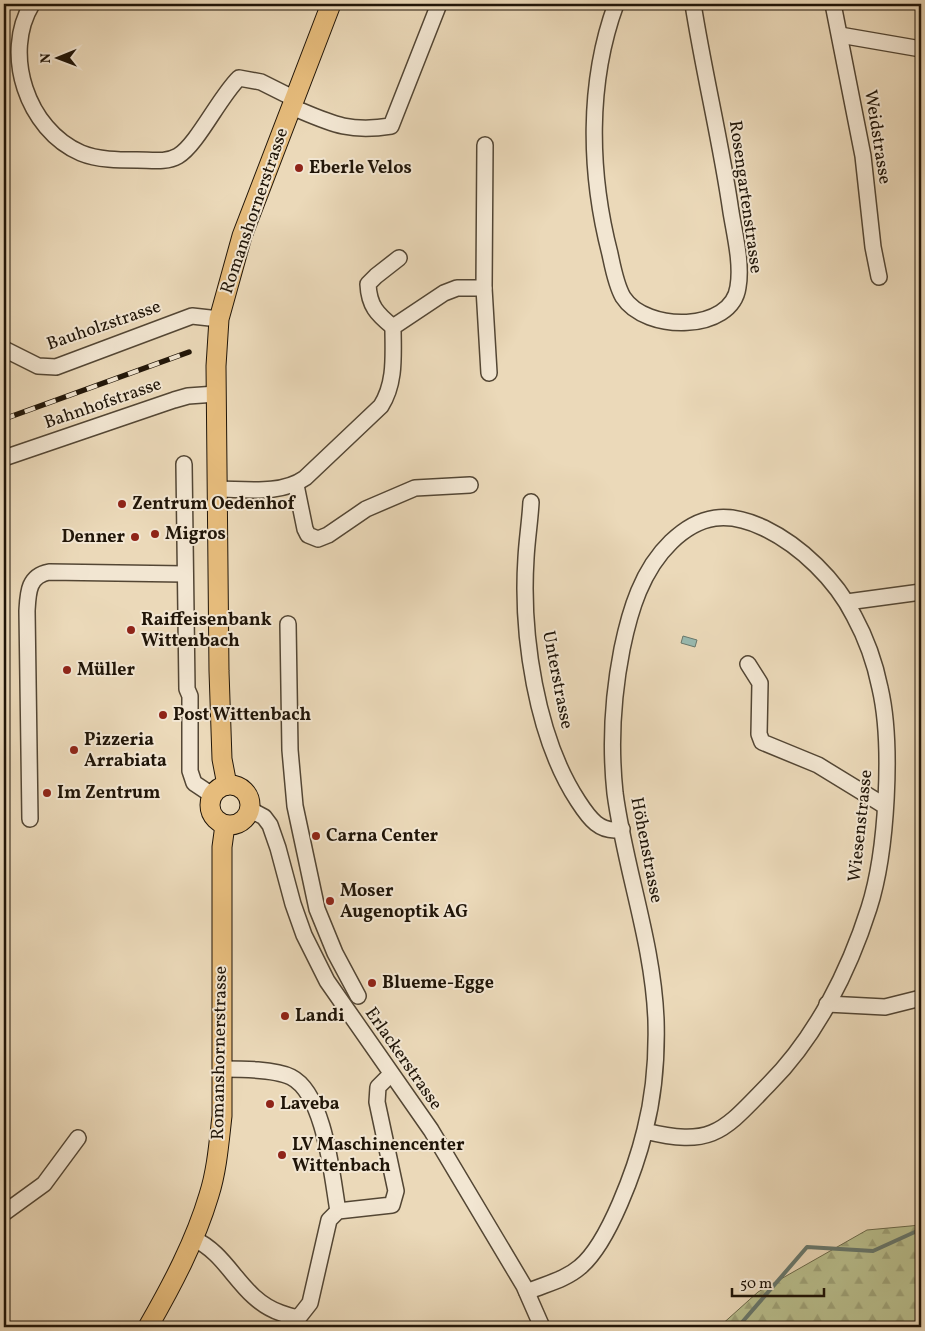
<svg xmlns="http://www.w3.org/2000/svg" width="925" height="1331" viewBox="0 0 925 1331" font-family="Vollkorn,serif">
  <style>
    .forest { fill: url(#forest-firs); stroke: #6c6a4b }
    .water { fill: url(#water-ripples); stroke: #68786d }
    .lines { fill: none; stroke-linecap: round; stroke-linejoin: round }
    .stream { stroke: #68786d; stroke-width: 4 }
    .minor-casing { stroke: #534634; stroke-width: 18 }
    .major-casing { stroke: #201508; stroke-width: 21 }
    .minor { stroke: #f2e6d2; stroke-width: 15 }
    .major { stroke: #e6bc7c; stroke-width: 19 }
    .rail-casing { stroke: #201508; stroke-width: 5.5 }
    .rail { stroke: #f2e6d2; stroke-width: 4; stroke-dasharray: 11; stroke-linecap: butt }
    .poi-dot { fill: #8f2418; stroke: #f2e6d2; stroke-width: 2 }
    .labels { text-anchor: middle; dominant-baseline: central; stroke-width: 4; stroke-linejoin: round; paint-order: stroke }
    .street-label { font-size: 18px; fill: #201508; stroke: #f2e6d2 }
    .poi-label { font-size: 18px; font-weight: bold; fill: #201508; stroke: #f2e6d2; text-anchor: start }
  </style>
  <defs>
    <pattern id="forest-firs" width="22" height="20" patternUnits="userSpaceOnUse" patternTransform="scale(1.25)"><rect width="22" height="20" fill="#b9bf8e"/><path d="M5 1l3.5 6h-7zM16 11l3.5 6h-7z" fill="#9fa379"/></pattern>
    <pattern id="water-ripples" width="26" height="14" patternUnits="userSpaceOnUse" patternTransform="scale(1.25)"><rect width="26" height="14" fill="#98bab0"/><path d="M2 4q2-2 4 0t4 0M15 11q2-2 4 0t4 0" fill="none" stroke="#839f96"/></pattern>
  </defs>
  <rect width="100%" height="100%" fill="#ebd9b9"/>
  <filter id="stains"><feTurbulence type="fractalNoise" baseFrequency=".004" numOctaves="4"/><feColorMatrix values="0 0 0 0 .2 0 0 0 0 .09 0 0 0 0 .02 0 0 0 .5 -.17"/></filter>
  <radialGradient id="worn" r=".72"><stop offset=".6" stop-color="#630" stop-opacity="0"/><stop offset="1" stop-color="#630" stop-opacity=".3"/></radialGradient>
  <path class="forest" d="M921,1225v102h-202l39,-35 109,-62z"/>
  <path class="water" d="M683,636l14,4 -2,7 -14,-4z"/>
  <g class="lines">
    <path class="stream" d="M738,1327l69,-80 66,4 44,-20h4"/>
    <g class="minor-casing">
      <g id="minor">
        <path d="M32,4c-30,49 -5,126 49,149 17,7 38,7 56,7 14,0 29,3 41,-4 19,-11 42,-60 61,-78l22,4 34,17"/>
        <path d="M616,4c-29,79 -27,169 -6,250 3,14 6,31 13,43 23,36 109,35 115,-10 4,-23 -3,-51 -7,-75 -10,-70 -27,-138 -38,-208"/>
        <path d="M833,4l30,152 10,91 6,30"/>
        <path d="M840,35l81,14"/>
        <path d="M292,107c38,16 56,26 99,19l48,-122"/>
        <path d="M485,145l-1,143 5,85"/>
        <path d="M393,327c-16,-13 -24,-21 -25,-43l8,-8 23,-18"/>
        <path d="M4,349l34,17 18,1 136,-51 27,3"/>
        <path d="M4,458l170,-58 14,-4 28,-2"/>
        <path d="M184,464l3,225 3,7v75l4,12 18,12"/>
        <path d="M296,485l9,44 3,6 10,4 10,-4 38,-26 49,-21 55,-3"/>
        <path d="M216,489c29,0 65,6 89,-11l76,-72c15,-24 12,-51 12,-79l51,-34 13,-5h27"/>
        <path d="M531,502c-1,19 -4,37 -5,56 -5,76 10,179 52,243 11,17 22,33 44,28"/>
        <path d="M847,602l74,-10"/>
        <path d="M288,624l2,126 5,56 22,103 18,44 23,43"/>
        <path d="M748,664l12,19 -1,51 3,8 56,23 67,41"/>
        <path d="M249,809l15,8 6,8 8,23 15,56 11,31 23,46 104,149 93,156 18,41"/>
        <path d="M30,819l-3,-208c1,-18 1,-35 22,-39l136,2"/>
        <path d="M827,1004l58,3 36,-9"/>
        <path d="M223,1069c18,0 52,0 68,8 34,17 41,100 47,134"/>
        <path d="M4,1213l40,-29 34,-46"/>
        <path d="M194,1239c36,16 46,60 87,74 6,2 12,5 18,4l11,-14 19,-83 9,-9 54,-6 4,-14 -19,-89 1,-15 13,-13"/>
        <path d="M527,1292c18,-8 38,-12 53,-25 29,-24 56,-100 65,-137 9,-35 12,-75 11,-110 -3,-78 -31,-151 -41,-227 -5,-47 -2,-98 7,-144 8,-39 20,-79 49,-107 29,-28 57,-31 93,-14 37,18 72,52 90,88 12,22 21,47 26,72 13,56 7,164 -11,220 -20,63 -53,129 -100,176 -45,46 -55,64 -124,47"/>
      </g>
    </g>
    <g class="major-casing">
      <g id="major">
        <path d="M227,785l-5,-26 -3,-88 -3,-305 3,-47 23,-83 89,-232"/>
        <circle cx="230" cy="805" r="20"/>
        <path d="M148,1327c24,-42 47,-85 61,-132 8,-25 10,-53 13,-79v-269l3,-22"/>
      </g>
    </g>
    <use href="#minor" class="minor"/>
    <use href="#major" class="major"/>
    <g class="rail-casing">
      <path id="rail" d="M4,419l185,-67"/>
    </g>
    <use href="#rail" class="rail"/>
  </g>
  <g class="poi-dot">
    <circle cx="299" cy="168" r="5"/>
    <circle cx="122" cy="504" r="5"/>
    <circle cx="155" cy="534" r="5"/>
    <circle cx="135" cy="537" r="5"/>
    <circle cx="131" cy="630" r="5"/>
    <circle cx="67" cy="670" r="5"/>
    <circle cx="163" cy="715" r="5"/>
    <circle cx="74" cy="750" r="5"/>
    <circle cx="47" cy="793" r="5"/>
    <circle cx="316" cy="836" r="5"/>
    <circle cx="330" cy="901" r="5"/>
    <circle cx="372" cy="983" r="5"/>
    <circle cx="285" cy="1016" r="5"/>
    <circle cx="270" cy="1104" r="5"/>
    <circle cx="282" cy="1155" r="5"/>
  </g>
  <g class="labels">
    <g class="street-label">
      <text transform="translate(877 137) rotate(81)">Weidstrasse</text>
      <text transform="translate(745 197) rotate(82)">Rosengartenstrasse</text>
      <text transform="translate(255 211) rotate(-71)">Romanshornerstrasse</text>
      <text transform="translate(104 326) rotate(-19)">Bauholzstrasse</text>
      <text transform="translate(103 404) rotate(-19)">Bahnhofstrasse</text>
      <text transform="translate(557 680) rotate(79)">Unterstrasse</text>
      <text transform="translate(861 826) rotate(-84)">Wiesenstrasse</text>
      <text transform="translate(646 850) rotate(79)">Höhenstrasse</text>
      <text transform="translate(220 1053) rotate(-89)">Romanshornerstrasse</text>
      <text transform="translate(403 1059) rotate(55)">Erlackerstrasse</text>
    </g>
    <g class="poi-label">
      <text x="309" y="168">Eberle Velos</text>
      <text x="132" y="504">Zentrum Oedenhof</text>
      <text x="165" y="534">Migros</text>
      <text x="125" y="537" text-anchor="end">Denner</text>
      <text x="141" y="620">Raiffeisenbank<tspan x="141" dy="21">Wittenbach</tspan></text>
      <text x="77" y="670">Müller</text>
      <text x="173" y="715">Post Wittenbach</text>
      <text x="84" y="740">Pizzeria<tspan x="84" dy="21">Arrabiata</tspan></text>
      <text x="57" y="793">Im Zentrum</text>
      <text x="326" y="836">Carna Center</text>
      <text x="340" y="891">Moser<tspan x="340" dy="21">Augenoptik AG</tspan></text>
      <text x="382" y="983">Blueme-Egge</text>
      <text x="295" y="1016">Landi</text>
      <text x="280" y="1104">Laveba</text>
      <text x="292" y="1145">LV Maschinencenter<tspan x="292" dy="21">Wittenbach</tspan></text>
    </g>
  </g>
  <rect width="925" height="1331" fill="none" stroke="#ebd9b9" stroke-width="20"/>
  <rect x="5" y="5" width="915" height="1321" fill="none" stroke="#201508" stroke-width="2.5"/>
  <rect x="10" y="10" width="905" height="1311" fill="none" stroke="#201508"/>
  <g transform="translate(58 58) rotate(269)" stroke="#f2e6d2" stroke-width="4" paint-order="stroke">
  <path d="M0-4L9 19L0 12L-9 19Z" fill="#201508"/>
  <text y="-8" font-size="14" font-weight="bold" text-anchor="middle" fill="#201508">N</text>
  </g>
  <path d="M732 1288v8h92v-8" fill="none" stroke="#201508" stroke-width="2.5"/>
  <text x="740" y="1288" font-size="15" fill="#201508" stroke="#f2e6d2" stroke-width="4" paint-order="stroke">50 m</text>
  <rect width="100%" height="100%" filter="url(#stains)"/>
  <rect width="100%" height="100%" fill="url(#worn)"/>
</svg>
